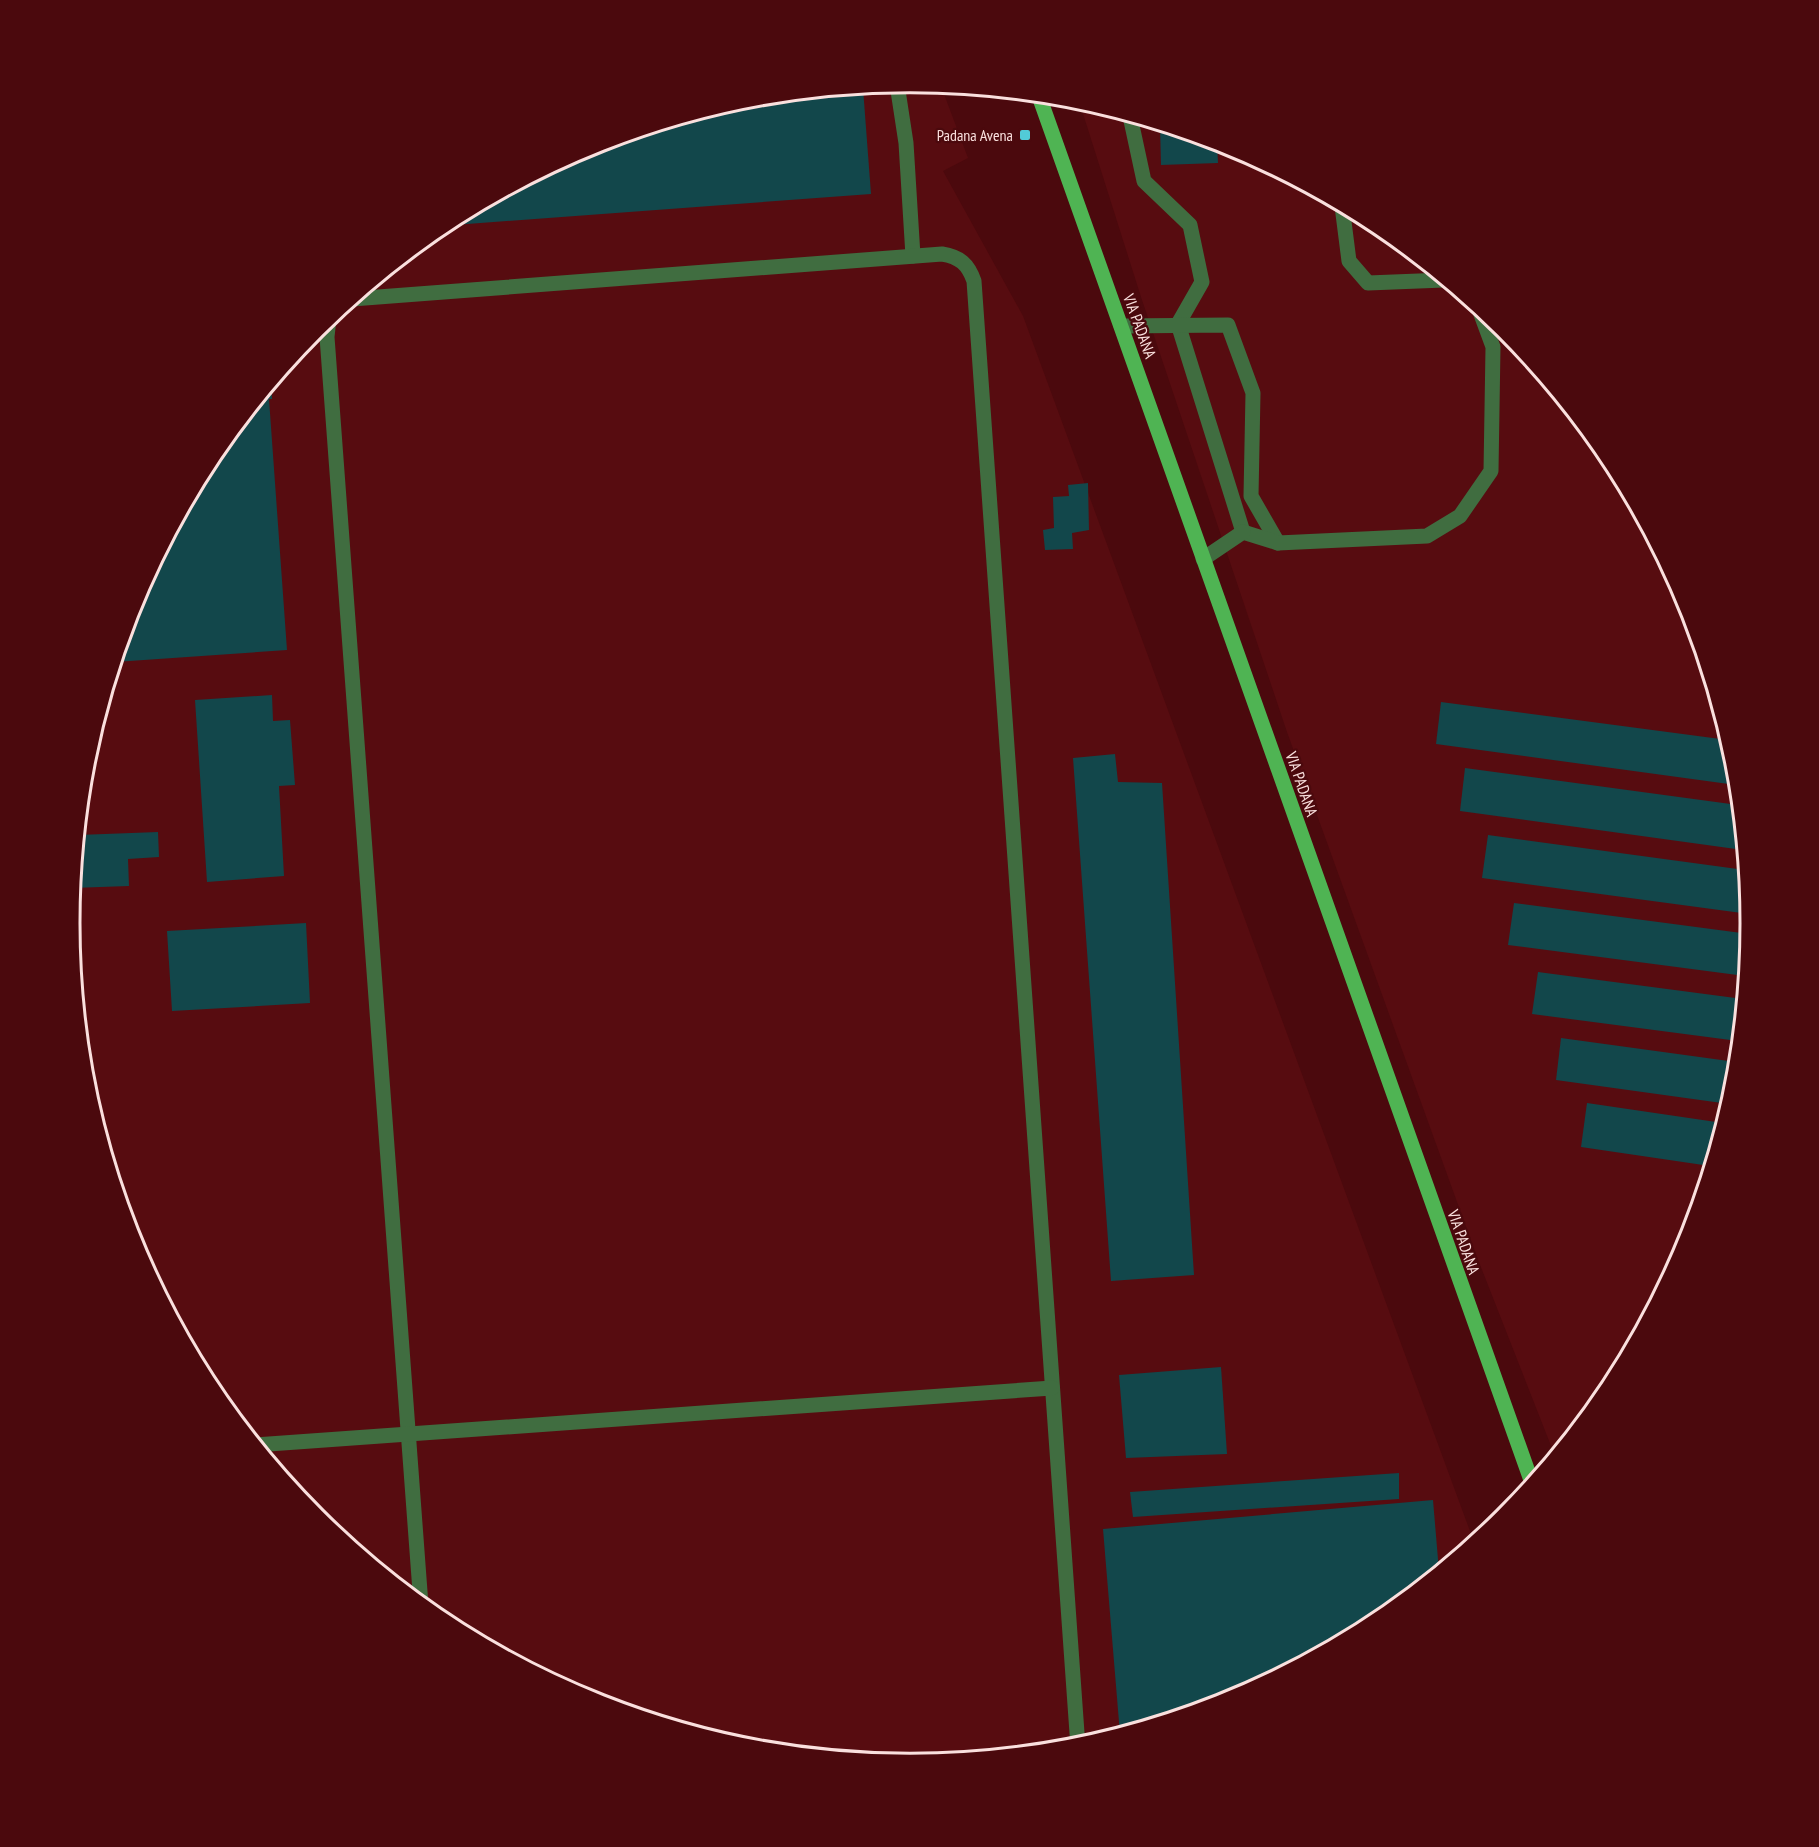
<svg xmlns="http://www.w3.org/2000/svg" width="1819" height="1847" viewBox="0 0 1819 1847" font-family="'PT Sans Narrow',sans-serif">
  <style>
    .built { fill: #570c10 }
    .building { fill: #12474b }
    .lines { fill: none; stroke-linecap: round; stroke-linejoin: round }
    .minor { stroke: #406d40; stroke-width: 15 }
    .major { stroke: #4fb453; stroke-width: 15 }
    .poi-dot { fill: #52cbd7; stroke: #4b090d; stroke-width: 2 }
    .labels { text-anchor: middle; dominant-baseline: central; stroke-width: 4.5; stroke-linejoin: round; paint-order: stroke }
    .poi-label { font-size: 16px; fill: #fae0de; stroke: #4b090d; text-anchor: end }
    .street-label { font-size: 16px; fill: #fae0de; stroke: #4b090d }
    .rim { fill: none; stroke: #fae0de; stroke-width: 3 }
  </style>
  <rect width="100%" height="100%" fill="#4b090d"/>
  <g class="built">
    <path d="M910,83l31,3 27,72 -25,13 80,145 451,1226 -98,81 -145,77 -158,48 -164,16 -164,-16 -157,-48 -146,-78 -127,-104 -105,-128 -77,-145 -48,-158 -16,-164 16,-164 48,-157 78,-146 104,-127 128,-105 145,-77 158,-48z"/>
    <path d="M1079,101l152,46 146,78 127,104 105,128 77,145 48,158 16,164 -16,164 -48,157 -78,146 -53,65 -78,-199 -190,-525 -146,-435z"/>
  </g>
  <g class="building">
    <path d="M863,88l8,106 -430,32 147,-79 158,-48z"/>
    <path d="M1160,125l57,18 1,20 -57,2z"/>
    <path d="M271,383l1,16h-3l18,251 -172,12 18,-60 78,-146z"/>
    <path d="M1088,483l1,47 -17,3 1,16 -28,1 -2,-20 11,-2 -1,-31 16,-1 -1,-11z"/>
    <path d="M272,695l1,26 17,-1 5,65 -16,1 5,90 -77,6 -12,-182z"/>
    <path d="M1441,702l287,38 6,20 2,25 -300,-41z"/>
    <path d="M1115,754l3,28 44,1 32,492 -83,6 -38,-523z"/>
    <path d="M1465,768l273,37 5,45 -283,-39z"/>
    <path d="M158,832l1,25 -31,2 1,27 -57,2 6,-53z"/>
    <path d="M1488,835l257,35 4,44 -267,-36z"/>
    <path d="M1514,903l235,31 -4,42 -237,-31z"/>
    <path d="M306,923l4,80 -138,8 -5,-80z"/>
    <path d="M1538,972l205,27 -5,42 -206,-27z"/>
    <path d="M1561,1038l175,24 -7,42 -173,-24z"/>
    <path d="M1587,1103l136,20 -13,43 -129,-19z"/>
    <path d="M1221,1367l6,87 -101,4 -7,-83z"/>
    <path d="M1399,1473v26l-266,18 -3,-25z"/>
    <path d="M1433,1500l6,71 -63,52 -145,77 -111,34 -17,-205z"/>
  </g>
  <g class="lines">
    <g class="minor">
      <path d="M897,84l9,59 7,113"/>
      <path d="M1130,116l14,65 46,44 12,57 -24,42 65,208"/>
      <path d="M1342,206l7,55 19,22 76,-3"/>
      <path d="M352,299l590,-45c18,3 26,10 32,27l104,1466"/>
      <path d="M329,318l-2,19 94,1268"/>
      <path d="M1121,326l107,-1 25,68 -2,103 27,47"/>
      <path d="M1243,532l35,11 149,-7 33,-20 31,-45 2,-124 -14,-38"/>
      <path d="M1203,559l40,-27"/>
      <path d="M255,1445l797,-57"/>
    </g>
    <path class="major" d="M1039,96l493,1387"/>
  </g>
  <rect class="poi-dot" x="1019" y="129" width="12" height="12" rx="3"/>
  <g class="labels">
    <g class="poi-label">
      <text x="1013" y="135">Padana Avena</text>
    </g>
    <g class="street-label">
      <text transform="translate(1140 326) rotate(70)">VIA PADANA</text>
      <text transform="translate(1302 784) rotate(71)">VIA PADANA</text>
      <text transform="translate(1464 1242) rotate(71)">VIA PADANA</text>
    </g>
  </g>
  <path d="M0 0H1819V1847H0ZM80 923a830 830 0 1 1 1660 0a830 830 0 1 1-1660 0Z" fill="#4b090d" fill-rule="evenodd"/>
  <path class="rim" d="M80 923a830 830 0 1 1 1660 0a830 830 0 1 1-1660 0Z"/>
</svg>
